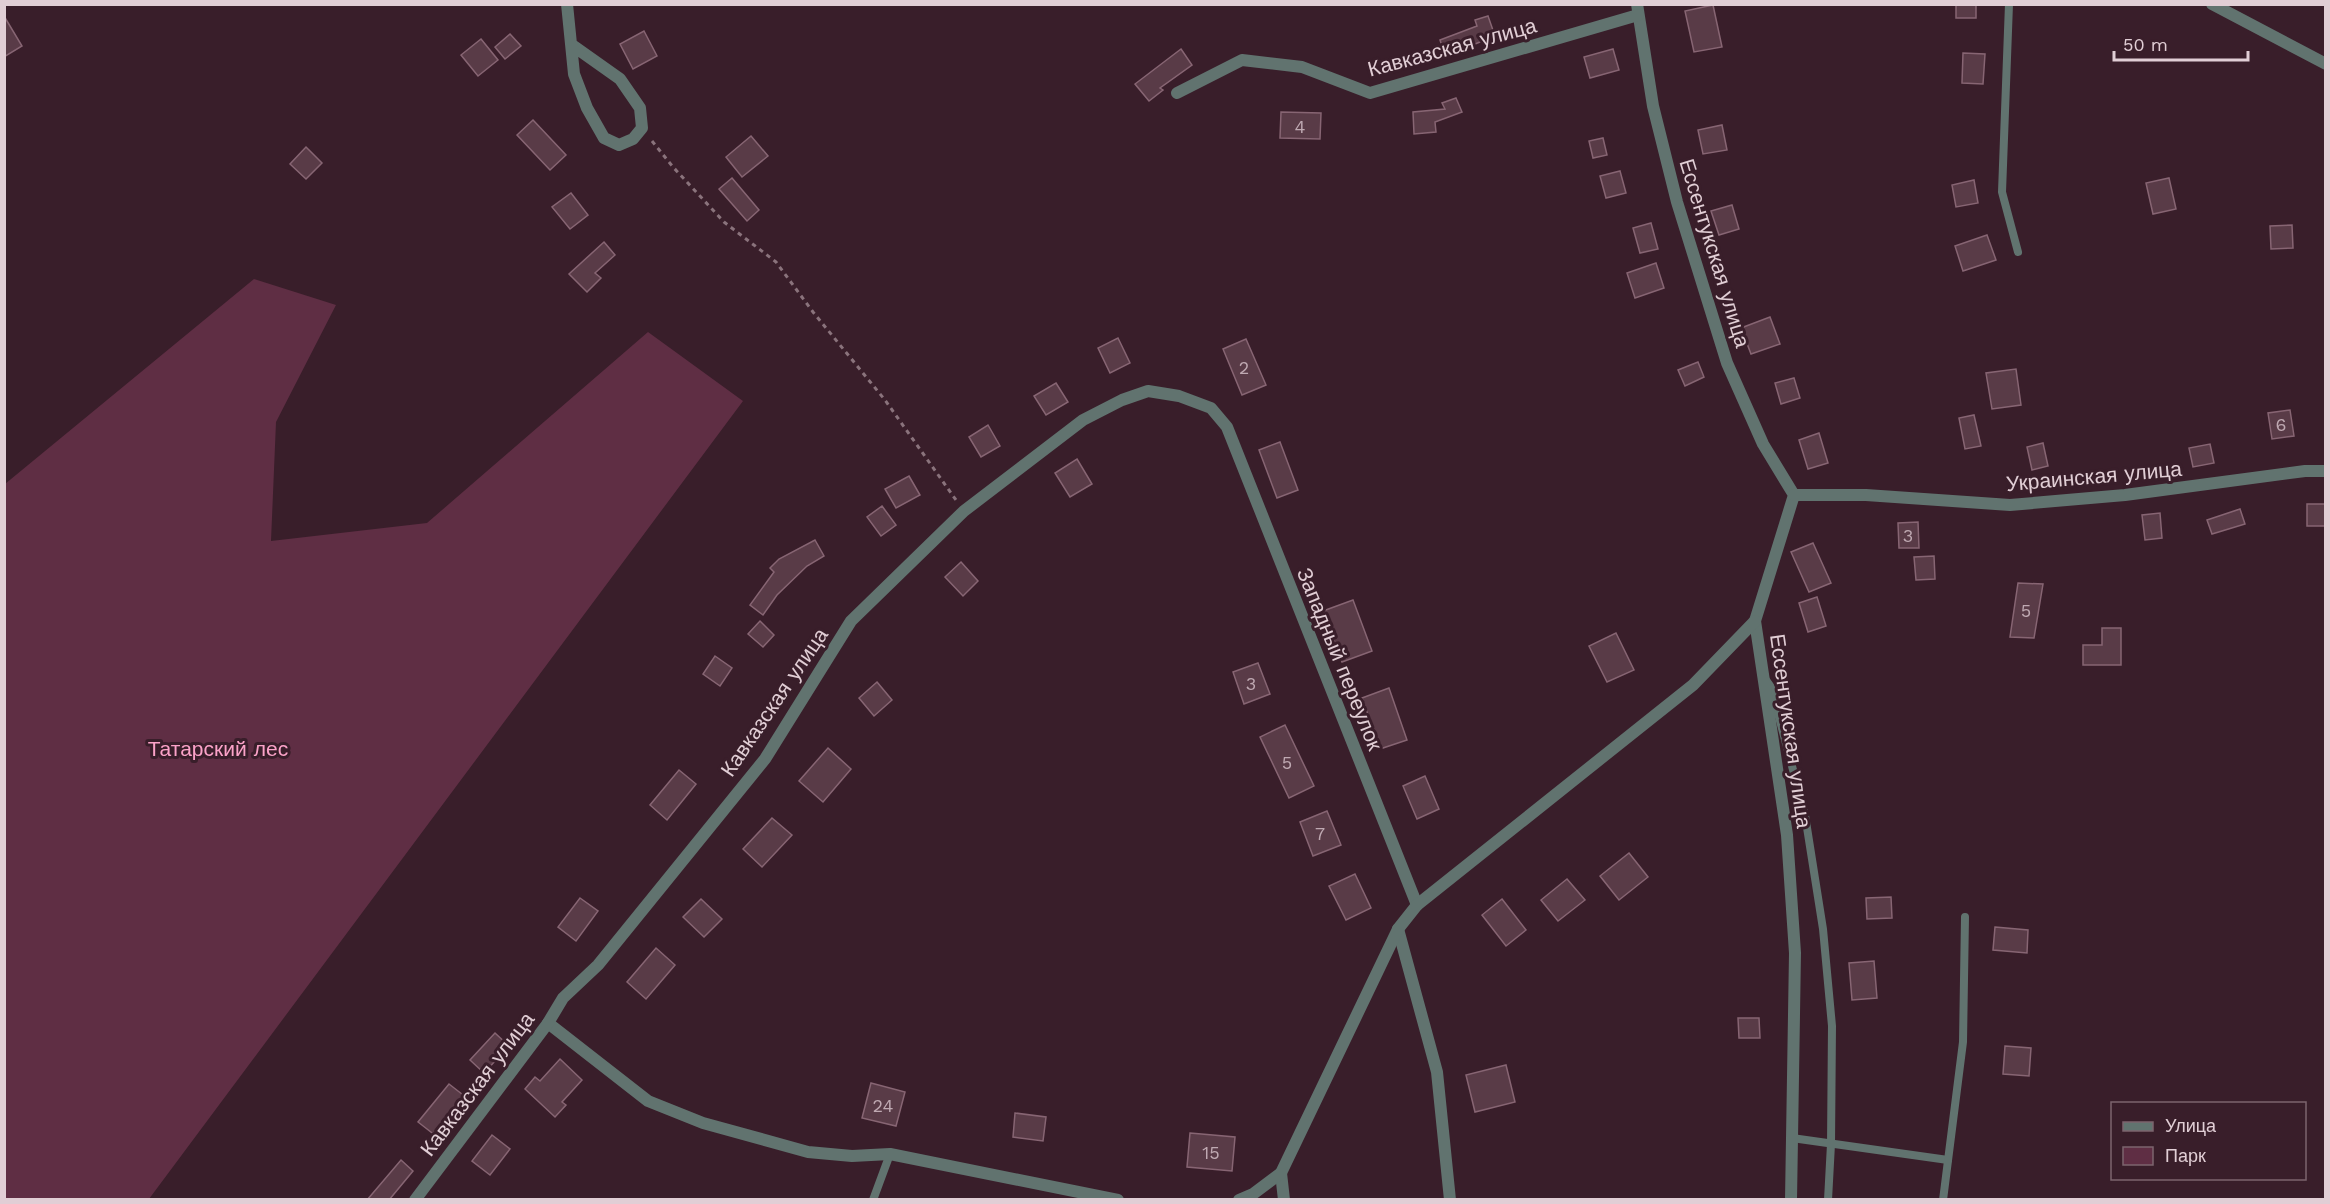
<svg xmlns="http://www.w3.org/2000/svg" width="2330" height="1204" viewBox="0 0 2330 1204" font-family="'Work Sans',sans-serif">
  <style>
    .green { fill: #5f2e44 }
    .building { fill: #593b47; stroke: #876573; stroke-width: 1.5 }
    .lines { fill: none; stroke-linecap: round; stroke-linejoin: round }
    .path { stroke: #8a737c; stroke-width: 3; stroke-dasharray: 4.5 4.5; stroke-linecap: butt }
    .lane { stroke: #61736f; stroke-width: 8 }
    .street { stroke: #61736f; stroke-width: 12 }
    .labels { text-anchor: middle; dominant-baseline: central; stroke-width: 6; stroke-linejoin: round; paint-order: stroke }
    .number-label { font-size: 18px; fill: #bfa9b2 }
    .street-label { font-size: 21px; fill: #e1ced5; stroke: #391e2a }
    .park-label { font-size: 21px; fill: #fba2c8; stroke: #391e2a }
  </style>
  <rect width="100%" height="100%" fill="#391e2a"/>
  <path class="green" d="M254,279l82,26 -60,117 -5,119 156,-18 221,-191 95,69 -594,798h-144v-715z"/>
  <g class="building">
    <rect x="1956" y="4" width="20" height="14"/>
    <path d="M1713,5l9,42 -28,5 -9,-41z"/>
    <path d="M4,16l18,30 -18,11z"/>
    <path d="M1488,16l7,20 -50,20 -5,-16 37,-14 -2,-6z"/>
    <path d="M644,31l13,25 -24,13 -13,-25z"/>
    <path d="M510,34l11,12 -16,13 -10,-12z"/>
    <path d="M481,39l17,21 -20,16 -17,-21z"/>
    <path d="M1181,49l11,16 -32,23 3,2 -14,11 -14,-17z"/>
    <path d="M1613,49l6,21 -29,8 -6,-21z"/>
    <path d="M1963,53l22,1 -2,30 -21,-1z"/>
    <path d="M1456,98l6,14 -27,10 1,10 -22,2 -1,-22 32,-3 -3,-6z"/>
    <path d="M1281,112l40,1 -1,26 -40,-1z"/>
    <path d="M533,120l33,35 -16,15 -33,-35z"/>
    <path d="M1722,125l5,25 -24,4 -5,-24z"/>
    <path d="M751,136l17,20 -26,21 -16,-20z"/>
    <path d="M1603,138l4,17 -14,3 -4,-17z"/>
    <path d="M306,147l16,16 -16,16 -16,-15z"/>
    <path d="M1620,171l6,22 -20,5 -6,-22z"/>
    <path d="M732,178l27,32 -12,11 -28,-32z"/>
    <path d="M2169,178l7,31 -23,5 -7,-31z"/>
    <path d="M1974,180l4,23 -22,4 -4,-22z"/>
    <path d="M571,193l17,22 -18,14 -18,-22z"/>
    <path d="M1732,205l7,24 -20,6 -8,-24z"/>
    <path d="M1651,223l7,26 -18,4 -7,-25z"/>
    <path d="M2292,225l1,23 -22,1 -1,-23z"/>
    <path d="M1987,235l9,25 -33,11 -8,-25z"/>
    <path d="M604,242l11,13 -20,18 6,5 -14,14 -18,-18z"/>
    <path d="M1656,263l8,25 -29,10 -8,-25z"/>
    <path d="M1770,317l10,27 -29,10 -10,-26z"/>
    <path d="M1118,338l12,25 -20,10 -12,-25z"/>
    <path d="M1246,339l20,46 -24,10 -19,-46z"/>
    <path d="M1698,362l6,15 -19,9 -7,-16z"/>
    <path d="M2016,369l5,36 -29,4 -6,-36z"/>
    <path d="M1794,378l6,20 -19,6 -6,-21z"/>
    <path d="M1056,383l12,19 -22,13 -12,-19z"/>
    <path d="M2290,410l4,26 -22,3 -4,-26z"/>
    <path d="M1974,415l7,31 -16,3 -6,-31z"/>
    <path d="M988,425l12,21 -19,11 -12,-20z"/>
    <path d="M1819,433l9,30 -20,6 -9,-29z"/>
    <path d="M1280,442l18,48 -21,8 -18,-48z"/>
    <path d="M2043,443l5,23 -16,4 -5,-23z"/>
    <path d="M2210,444l4,19 -21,4 -4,-19z"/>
    <path d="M1077,459l15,25 -22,13 -15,-24z"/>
    <path d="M909,476l11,19 -24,13 -11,-19z"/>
    <rect x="2307" y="504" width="18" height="22"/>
    <path d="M882,506l14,19 -15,11 -14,-19z"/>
    <path d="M2240,509l5,15 -33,10 -5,-14z"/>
    <path d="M2160,513l2,25 -17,2 -3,-25z"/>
    <path d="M1918,522l1,26h-20l-1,-25z"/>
    <path d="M815,540l9,16 -17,10 -30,29 -14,20 -13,-10 24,-33 -4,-4 9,-9z"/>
    <path d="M1813,543l18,40 -22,9 -18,-40z"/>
    <path d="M1934,556l1,23 -19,1 -2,-23z"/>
    <path d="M961,562l17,19 -15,15 -18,-19z"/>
    <path d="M2018,583l25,1 -9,54 -24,-1z"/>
    <path d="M1817,597l9,29 -18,6 -9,-29z"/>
    <path d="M1353,600l19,51 -30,11 -19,-51z"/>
    <path d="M760,621l14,14 -11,12 -15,-13z"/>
    <path d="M2102,628h19v37h-38v-20h19z"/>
    <path d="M1616,633l18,37 -27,12 -18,-36z"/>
    <path d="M715,656l17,12 -12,18 -17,-12z"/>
    <path d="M1258,663l12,31 -26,10 -11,-32z"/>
    <path d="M877,682l15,18 -18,16 -15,-18z"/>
    <path d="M1389,688l18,52 -27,9 -18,-51z"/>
    <path d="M1285,725l29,61 -25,12 -29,-61z"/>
    <path d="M828,748l23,21 -28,33 -24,-21z"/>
    <path d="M679,770l17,14 -29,36 -17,-15z"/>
    <path d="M1425,776l14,33 -22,10 -14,-33z"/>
    <path d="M1327,811l14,34 -28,11 -13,-34z"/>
    <path d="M772,818l20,17 -30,32 -19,-18z"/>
    <path d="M1629,853l19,24 -29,23 -19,-24z"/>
    <path d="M1355,874l16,34 -25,12 -17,-34z"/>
    <path d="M1567,879l18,21 -27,21 -17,-21z"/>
    <path d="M1891,897l1,21 -25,1 -1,-21z"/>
    <path d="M580,898l18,13 -22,30 -18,-14z"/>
    <path d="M701,899l21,20 -18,18 -21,-20z"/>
    <path d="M1502,899l24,31 -20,16 -24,-31z"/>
    <path d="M1995,927l33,3 -1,23 -34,-3z"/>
    <path d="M656,948l19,17 -29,34 -19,-17z"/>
    <path d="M1874,961l3,37 -25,2 -3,-37z"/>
    <path d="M1738,1018h21l1,20h-21z"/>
    <path d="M495,1033l14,13 -25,27 -14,-13z"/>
    <path d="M2005,1046l26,2 -2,28 -26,-2z"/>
    <path d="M560,1059l22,21 -20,22 4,3 -11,12 -30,-28 10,-12 5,4z"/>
    <path d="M1506,1065l9,37 -40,10 -9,-37z"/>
    <path d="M871,1083l34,9 -9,34 -34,-8z"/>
    <path d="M449,1084l18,14 -31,38 -18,-14z"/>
    <path d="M1015,1113l31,4 -3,24 -30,-4z"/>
    <path d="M1190,1133l45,4 -3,34 -45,-4z"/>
    <path d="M492,1135l18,14 -20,26 -18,-14z"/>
    <path d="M401,1160l12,11 -24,29h-22z"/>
  </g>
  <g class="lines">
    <path class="path" d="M652,141l21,26 51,55 52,40 37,50 72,88 71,100"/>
    <g class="lane">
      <path d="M2009,4l-7,188 16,60"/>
      <path d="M1766,680l5,7 34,128 18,114 9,97 -1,118 -3,56"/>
      <path d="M1792,1138l156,22"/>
      <path d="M873,1200l17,-46"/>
      <path d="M1943,1200l20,-158 2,-125"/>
    </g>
    <g class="street">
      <path d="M567,4l7,70 13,34 17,30 15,7 14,-6 9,-11 -2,-20 -20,-29 -48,-34"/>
      <path d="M1637,4l16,102 24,96 50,161 36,81 31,51 -39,126 32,214 8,118 -4,247"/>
      <path d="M2212,4l114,60"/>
      <path d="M1177,93l65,-33 60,7 68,26 268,-78"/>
      <path d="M1794,495h72l144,10 115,-10 180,-24h21"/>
      <path d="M1398,929l39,143 13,128"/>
      <path d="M548,1023l100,78 55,22 105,29 44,4 38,-2 228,46"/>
      <path d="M1281,1173l3,27"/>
      <path d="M415,1200l133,-177 15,-25 35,-33 167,-206 86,-138 113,-110 119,-91 39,-20 26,-9 31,5 32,12 16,19 190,478"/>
      <path d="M1239,1200l14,-6 28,-21 117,-244 19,-24 276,-220 62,-64"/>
    </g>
  </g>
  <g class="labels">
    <g class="number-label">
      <text x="1300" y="126">4</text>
      <text x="1244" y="367">2</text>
      <text x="2281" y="424">6</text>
      <text x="1908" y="535">3</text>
      <text x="2026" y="610">5</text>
      <text x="1251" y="683">3</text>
      <text x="1287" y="762">5</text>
      <text x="1320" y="833">7</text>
      <text x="883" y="1105">24</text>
      <text x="1211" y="1152">15</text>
    </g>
    <g class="street-label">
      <text transform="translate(1452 47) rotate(-15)">Кавказская улица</text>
      <text transform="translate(1715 253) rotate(73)">Ессентукская улица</text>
      <text transform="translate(2094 476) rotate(-5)">Украинская улица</text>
      <text transform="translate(1340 659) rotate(68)">Западный переулок</text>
      <text transform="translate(774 702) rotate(-56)">Кавказская улица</text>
      <text transform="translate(1791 731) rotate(82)">Ессентукская улица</text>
      <text transform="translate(477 1084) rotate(-53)">Кавказская улица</text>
    </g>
    <g class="park-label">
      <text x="218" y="748">Татарский лес</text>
    </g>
  </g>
  <rect width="2330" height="1204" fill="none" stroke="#e1ced5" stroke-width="12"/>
  <rect x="2111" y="1102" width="195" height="78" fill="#391e2a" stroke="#7c646e" stroke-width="1.5"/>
  <rect x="2123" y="1122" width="30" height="9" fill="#61736f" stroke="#7c646e" stroke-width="1.5"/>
  <text x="2165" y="1132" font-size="18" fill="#e1ced5">Улица</text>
  <rect x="2123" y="1147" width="30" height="18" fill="#5f2e44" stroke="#7c646e" stroke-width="1.5"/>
  <text x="2165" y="1162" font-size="18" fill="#e1ced5">Парк</text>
  <path d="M2114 51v9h134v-9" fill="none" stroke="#e1ced5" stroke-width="3"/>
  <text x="2123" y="51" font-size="18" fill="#e1ced5" stroke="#391e2a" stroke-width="4.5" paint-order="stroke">50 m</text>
</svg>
